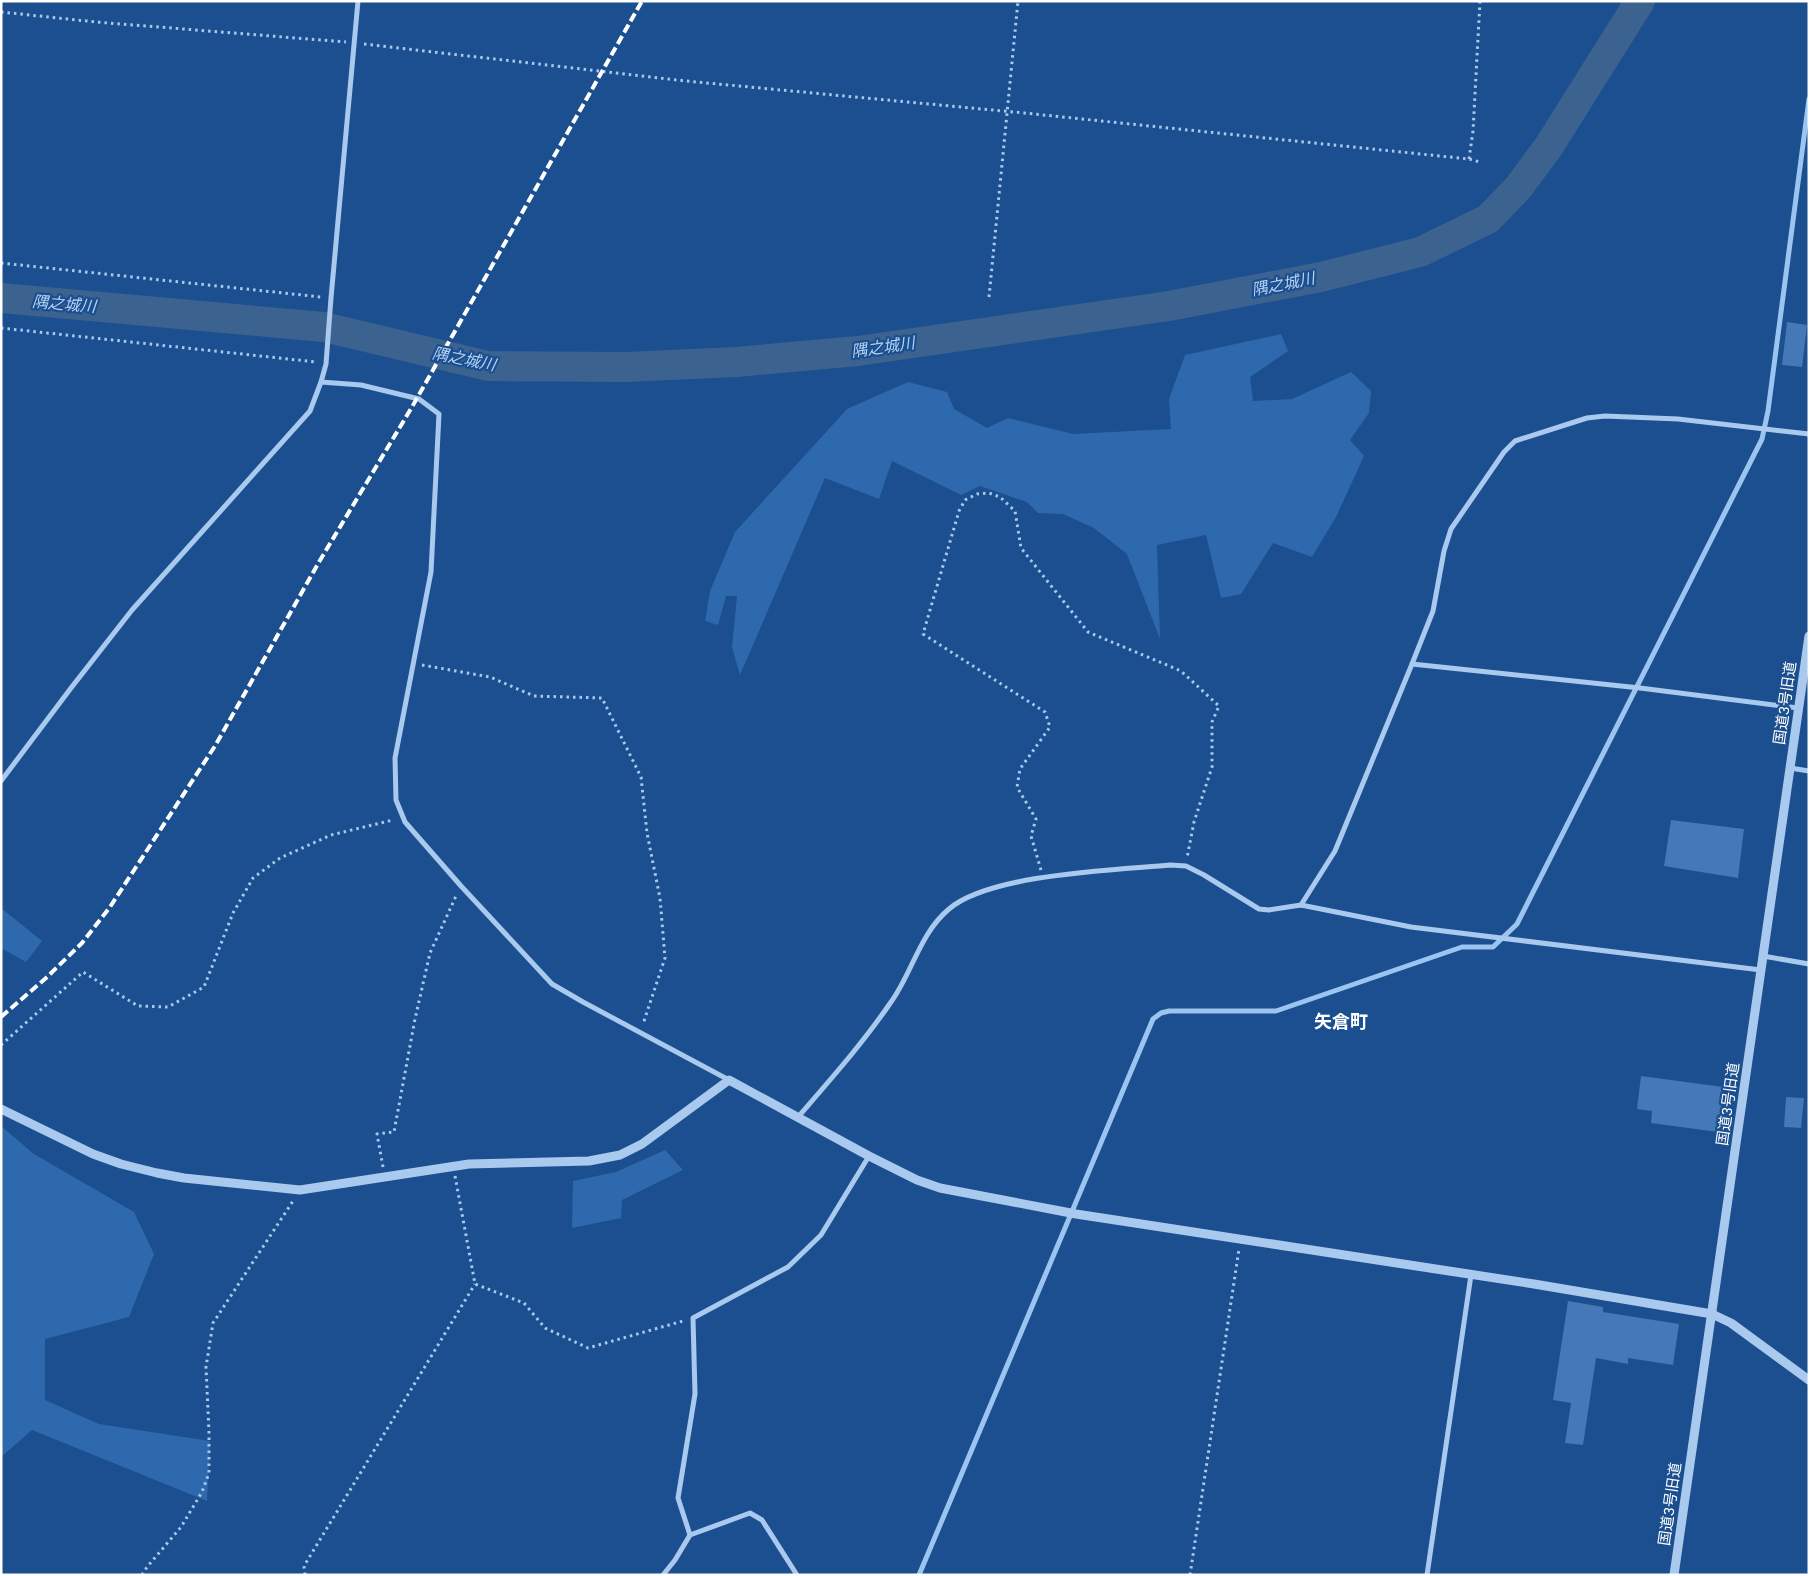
<svg xmlns="http://www.w3.org/2000/svg" width="1810" height="1576" viewBox="0 0 1810 1576" font-family="'Work Sans','Noto Sans JP',sans-serif">
  <style>
    .green { fill: #2e69ad }
    .lines { fill: none; stroke-linecap: round; stroke-linejoin: round }
    .stream { stroke: #9cc4f0; stroke-width: 5 }
    .river { stroke: #3c6290; stroke-width: 30 }
    .building { fill: #4478b7 }
    .path { stroke: #a9c9ee; stroke-width: 3; stroke-dasharray: 2.5 4; stroke-linecap: butt }
    .minor { stroke: #a9c9ee; stroke-width: 5 }
    .tertiary { stroke: #a9c9ee; stroke-width: 9 }
    .rail { stroke: #fff; stroke-width: 4; stroke-dasharray: 9 4; stroke-linecap: butt }
    .labels { text-anchor: middle; dominant-baseline: central; stroke-width: 4.5; stroke-linejoin: round; paint-order: stroke }
    .street-label { font-size: 15px; fill: #fff; stroke: #1b4f8f }
    .water-label { font-size: 16px; font-style: italic; fill: #b5d3f5; stroke: #1b4f8f }
    .quarter-label { font-size: 18px; font-weight: bold; fill: #fff; stroke: #1b4f8f }
  </style>
  <rect width="100%" height="100%" fill="#1b4f8f"/>
  <g class="green">
    <path d="M1281,334l7,17 -38,26 3,24 39,-2 59,-27 20,19 -2,22 -19,27 14,16 -28,61 -24,40 -39,-14 -32,51 -20,4 -15,-63 -49,10 3,94 -33,-85 -33,-26 -31,-14 -25,-1 -11,-11 -47,-16 -19,9 -69,-34 -13,38 -54,-21 -85,197 -8,-28 5,-51h-11l-8,29 -13,-4 5,-30 25,-59 112,-123 61,-27 39,10 7,17 33,19 21,-10 65,16 98,-5 -2,-30 16,-44z"/>
    <path d="M1,908l41,33 -16,21 -23,-13 -2,2z"/>
    <path d="M1,1126l33,28 100,58 20,42 -25,63 -84,22v61l54,24 111,17 -3,60 -175,-71 -31,27z"/>
    <path d="M665,1150l18,20 -61,30 -1,18 -49,10 1,-47 43,-9z"/>
  </g>
  <g class="lines">
    <path class="stream" d="M919,1575l234,-556 8,-6 8,-2h107l186,-64h31l24,-23 245,-485 6,-28 41,-312"/>
    <path class="river" d="M1,298l323,29 164,39 138,1 110,-5 122,-11 311,-45 152,-29 99,-25 68,-33 30,-31 31,-42 91,-145"/>
  </g>
  <g class="building">
    <path d="M1787,322l20,3 -5,42 -20,-2z"/>
    <path d="M1671,820l73,9 -6,49 -74,-12z"/>
    <path d="M1641,1076l82,11 -5,45 -67,-9 1,-12 -15,-2z"/>
    <path d="M1786,1097l18,1 -3,30 -17,-1z"/>
    <path d="M1568,1301l35,6v5l76,12 -6,41 -45,-7v6l-32,-6 -13,87 -18,-2 6,-40 -18,-3z"/>
  </g>
  <g class="lines">
    <g class="path">
      <path d="M1,12l95,10 250,20"/>
      <path d="M364,44l322,37 338,32 445,46 11,3"/>
      <path d="M1469,159l4,-28 7,-130"/>
      <path d="M1,263l320,34"/>
      <path d="M989,297l29,-296"/>
      <path d="M1,328l315,34"/>
      <path d="M422,665l68,12 44,19 68,2 39,79 6,56 13,65 5,60 -22,66"/>
      <path d="M1041,870l-10,-34 5,-17 -19,-32 3,-18 30,-42 -5,-15 -122,-78 36,-123 6,-11 12,-6 12,-1 11,4 15,14 6,37 67,84 93,39 38,35 -7,16v45l-18,55 -7,36"/>
      <path d="M1,1045l82,-73 55,34 30,1 36,-20 29,-74 20,-35 27,-20 51,-23 62,-15"/>
      <path d="M383,1167l-6,-33 17,-2 21,-113 15,-66 26,-57"/>
      <path d="M455,1176l20,108 49,19 21,25 43,20 95,-27"/>
      <path d="M142,1575l5,-8 34,-40 21,-35 7,-19v-41l-3,-65 7,-44 80,-122"/>
      <path d="M305,1575l-1,-9 171,-282"/>
      <path d="M1190,1575l49,-326"/>
    </g>
    <g class="minor">
      <path d="M321,382l40,3 58,14 20,15 -8,158 -36,186 1,42 9,22 56,64 91,98 31,18 146,78"/>
      <path d="M1412,664l228,24 158,20"/>
      <path d="M1790,768l19,3"/>
      <path d="M1,781l70,-93 61,-78 178,-199 11,-29 5,-18 5,-66 27,-297"/>
      <path d="M1301,905l34,-54 77,-187 21,-53 11,-60 7,-22 53,-77 11,-11 72,-23 18,-2 73,3 131,15"/>
      <path d="M1763,956l46,8"/>
      <path d="M798,1117c32,-37 65,-74 93,-115 21,-29 29,-69 58,-93 41,-35 166,-39 221,-44l16,1 18,9 55,34 10,1 32,-5 110,22 350,43"/>
      <path d="M690,1535l-12,-37 17,-104 -2,-76 95,-51 33,-32 48,-79"/>
      <path d="M663,1575l12,-15 15,-25 60,-22 12,7 35,55"/>
      <path d="M1427,1575l44,-300"/>
    </g>
    <g class="tertiary">
      <path d="M1,1109l92,45 28,10 36,9 27,5 116,12 169,-26 120,-3 31,-6 22,-11 87,-64 140,76 48,24 23,8 136,26 458,70 178,30 19,9 78,57"/>
      <path d="M1674,1575l135,-939"/>
    </g>
    <path class="rail" d="M1,1017l45,-39 36,-35 28,-36 105,-161 104,-184 93,-155 230,-406"/>
  </g>
  <g class="labels">
    <g class="street-label">
      <text transform="translate(1785 703) rotate(-82)">国道3号旧道</text>
      <text transform="translate(1728 1104) rotate(-82)">国道3号旧道</text>
      <text transform="translate(1670 1504) rotate(-82)">国道3号旧道</text>
    </g>
    <g class="water-label">
      <text transform="translate(1283 284) rotate(-11)">隅之城川</text>
      <text transform="translate(64 304) rotate(5)">隅之城川</text>
      <text transform="translate(883 347) rotate(-8)">隅之城川</text>
      <text transform="translate(464 359) rotate(11)">隅之城川</text>
    </g>
    <g class="quarter-label">
      <text x="1341" y="1021">矢倉町</text>
    </g>
  </g>
  <rect width="1810" height="1576" fill="none" stroke="#ffffff" stroke-width="5"/>
</svg>
